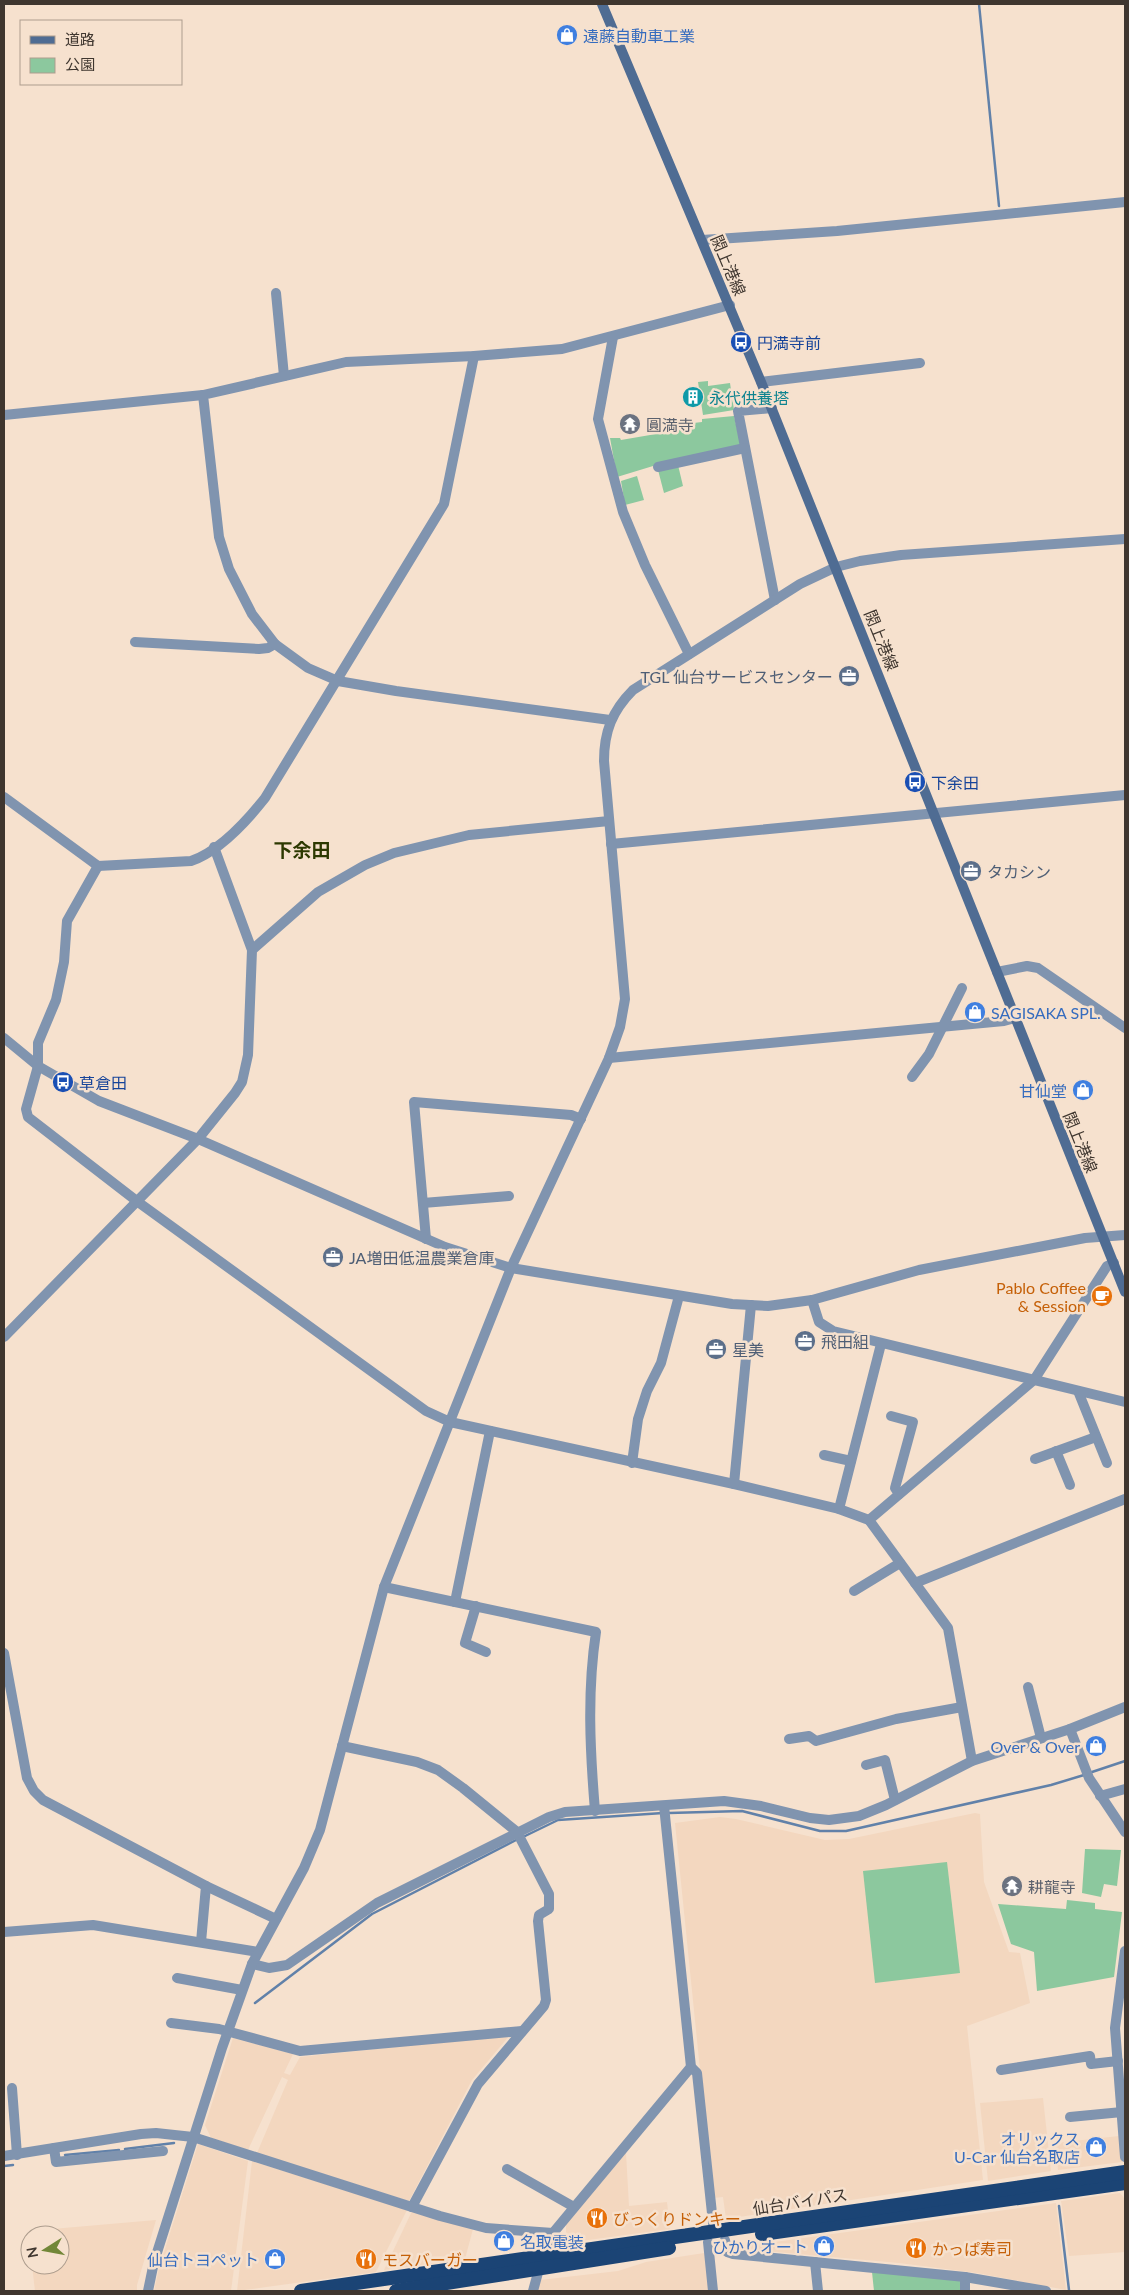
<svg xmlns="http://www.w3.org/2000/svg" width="1129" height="2295" viewBox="0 0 1129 2295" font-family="Lato,'Noto Sans JP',sans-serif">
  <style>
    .built { fill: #f3d7bf }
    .green { fill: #8cc89e }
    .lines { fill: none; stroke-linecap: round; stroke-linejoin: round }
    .stream { stroke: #6181a9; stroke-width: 2.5 }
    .minor { stroke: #8094af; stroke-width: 10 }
    .tertiary { stroke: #8094af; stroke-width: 10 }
    .secondary { stroke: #4f6c93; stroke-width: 10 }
    .trunk { stroke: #1b4475; stroke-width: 14 }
    .labels { text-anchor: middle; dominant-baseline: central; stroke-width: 5; stroke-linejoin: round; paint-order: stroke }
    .shop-label { font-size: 16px; fill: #366cbe; stroke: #f6e1ce; text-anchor: end }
    .street-label { font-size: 16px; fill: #3f362f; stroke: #f6e1ce }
    .transit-label { font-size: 16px; fill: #164399; stroke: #f6e1ce; text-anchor: start }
    .culture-label { font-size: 16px; fill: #0d838f; stroke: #f6e1ce; text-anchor: start }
    .worship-label { font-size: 16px; fill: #5b616d; stroke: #f6e1ce; text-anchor: start }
    .service-label { font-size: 16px; fill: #4e5e75; stroke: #f6e1ce; text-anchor: start }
    .food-label { font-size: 16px; fill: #c56008; stroke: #f6e1ce; text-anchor: start }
    .quarter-label { font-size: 19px; font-weight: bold; fill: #2c3800; stroke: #f6e1ce }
  </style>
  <rect width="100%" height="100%" fill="#f6e1ce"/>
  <g class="built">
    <path d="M975,1813l5,1 4,68 25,70 11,1 10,50 -63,23 16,154 -257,39 -3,-22 -10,1 -38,-375 45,-6 16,2 89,21 24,-1z"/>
    <path d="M510,2035l-38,45 -63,121 -152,-48 31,-73 -6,-3 -34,73 -37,-12 -6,-13 28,-87 60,16 -9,19 6,2 10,-18z"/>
    <path d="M1043,2098l8,73 -63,10 -8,-78z"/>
    <path d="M1119,2136l3,26 -64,8 -3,-27z"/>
    <path d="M198,2144l50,17 -17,130h-77l5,-23z"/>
    <path d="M626,2153l3,53 38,-4 3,27 -104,14v-19z"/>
    <path d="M252,2161l155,49 -31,62 -139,19z"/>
    <path d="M1120,2193l4,5 1,10v44l-56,4 -8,-55z"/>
    <path d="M1056,2203l10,87 -89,-17 -78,-10 -167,-15z"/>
    <path d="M413,2209l60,20 -8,30 -81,11z"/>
    <path d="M156,2220l-19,65v6h-102l-3,-26h28v-30h-30v9l-1,-13z"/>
    <path d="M704,2253l3,5 2,33h-172l3,-11 78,-9 28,-9z"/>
  </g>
  <g class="green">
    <path d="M708,381v5l22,-3 4,27 -31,5 -5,-33z"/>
    <path d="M734,416l7,30 -65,13 -59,18 -7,-39h10l1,2 64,-11v-5l17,-2v-3z"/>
    <path d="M678,465l5,21 -19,7 -6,-23z"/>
    <path d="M637,476l7,24 -19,5 -4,-24z"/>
    <path d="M1085,1849l36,1 -4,36 -13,-2 -3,13 -19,-4z"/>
    <path d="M947,1862l13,111 -85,10 -12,-112z"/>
    <path d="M1067,1900l28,3v6l27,3 -8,65 -77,14 -3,-39 -23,-8 -13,-40 68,5z"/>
    <path d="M872,2272l91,8v11h-89z"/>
  </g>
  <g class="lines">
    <g class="stream">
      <path d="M979,4l20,202"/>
      <path d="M1089,1773l36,-12"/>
      <path d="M669,1813l73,-2 78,20h26l205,-46 33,-10"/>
      <path d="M523,1837l35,-17 105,-7"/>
      <path d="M255,2003l117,-89 146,-75"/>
      <path d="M125,2149l49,-6"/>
      <path d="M65,2155l54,-5"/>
      <path d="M4,2166l9,-1"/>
      <path d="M1059,2206l10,84"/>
    </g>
    <g class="minor">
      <path d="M702,240l135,-9 288,-29"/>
      <path d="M276,293l8,83"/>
      <path d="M613,337l-15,82 25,93 22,53 44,89"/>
      <path d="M761,382l159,-19"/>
      <path d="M772,408l-34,3 37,189"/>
      <path d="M4,415l199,-20"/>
      <path d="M658,467l87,-19"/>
      <path d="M836,567l24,-6 41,-6 224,-16"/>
      <path d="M135,642l124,7 9,-1 7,-4 -4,2"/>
      <path d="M610,720l-214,-29 -58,-10 -30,-13 -33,-24 -23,-30 -23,-45 -10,-32 -16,-142 143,-33 128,-6 88,-7 168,-44"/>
      <path d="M4,797l94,69 93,-5c29,-10 55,-39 74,-63l179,-294 30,-148"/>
      <path d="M611,844l514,-49"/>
      <path d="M214,847l38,103"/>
      <path d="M98,866l-31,55 -3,41 -8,38 -18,43v23l-12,43 2,8 110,85 288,209 24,11 284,62 105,25 30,11"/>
      <path d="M997,972l30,-6 11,2 87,60"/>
      <path d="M609,1058l395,-37 11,-3"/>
      <path d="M912,1077l17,-23 33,-66"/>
      <path d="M423,1203l86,-7"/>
      <path d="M426,1239l-12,-137 157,13 10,4"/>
      <path d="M1114,1263l-7,3 -73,114 -165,140 46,63 210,-84"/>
      <path d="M812,1300l7,22 14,9 292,71"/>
      <path d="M4,1337l194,-198 37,-46 7,-11 6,-27 4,-105 66,-58 47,-27 29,-12 75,-18 140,-14"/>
      <path d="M1078,1391l29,72"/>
      <path d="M891,1416l22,6 -18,66 4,6"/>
      <path d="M1056,1451l14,34"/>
      <path d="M824,1455l27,6"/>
      <path d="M1035,1459l61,-22"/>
      <path d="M632,1463l6,-44 9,-28 14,-28 18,-67"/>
      <path d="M734,1484l17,-179"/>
      <path d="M839,1509l42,-165"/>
      <path d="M915,1583l33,45 24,133"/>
      <path d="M384,1587l212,45c-9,60 -6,118 -1,179"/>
      <path d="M854,1591l46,-28"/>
      <path d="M455,1602l35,-171"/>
      <path d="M476,1606l-11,37 21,9"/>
      <path d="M4,1653l23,125 7,13 9,9 163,86 70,33"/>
      <path d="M1028,1687l13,51"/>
      <path d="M1070,1729l19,49 36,54"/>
      <path d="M789,1739l20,-3 7,5 80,-22 66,-12"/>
      <path d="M342,1746l75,16 21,8 25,18 54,44 32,62v15l-10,6 -1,6 8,79 -2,6 -66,78 -66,123"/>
      <path d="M866,1765l19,-5 10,40"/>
      <path d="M1100,1796l25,-7"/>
      <path d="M664,1806l27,261 6,6 17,159"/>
      <path d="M4,1932l89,-7 165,27"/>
      <path d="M201,1942l5,-56"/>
      <path d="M1125,1951l-10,77 10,129"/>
      <path d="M177,1978l65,12"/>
      <path d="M171,2023l48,6 81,22 222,-20"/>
      <path d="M1001,2070l89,-14 1,8 27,-3"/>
      <path d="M12,2088l5,67"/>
      <path d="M1070,2117l52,-5"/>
      <path d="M193,2137l247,79 46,12 67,5"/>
      <path d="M54,2148l2,14 107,-11"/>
      <path d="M507,2169l67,38"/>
      <path d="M725,2240l2,12 6,2 232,23 81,14"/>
      <path d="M708,2242l5,49"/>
      <path d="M547,2257l6,-24 138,-166"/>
      <path d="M815,2262l3,29"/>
      <path d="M965,2277v14"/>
      <path d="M533,2291l6,-22"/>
    </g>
    <g class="tertiary">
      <path d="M4,1038l34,28 61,35 99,38 247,108 66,21 221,36 36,2 44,-6 107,-30 166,-32 40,-3"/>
      <path d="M252,1964l17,4 18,-3 90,-62 172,-86 16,-5 159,-11 37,5 49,12 19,2 30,-4 27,-11 86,-44 98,-32 55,-22"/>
      <path d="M4,2156l137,-22 15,-1 37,4"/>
      <path d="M148,2291l6,-29 68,-214 30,-84 52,-96 16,-38 64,-243 127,-319 98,-210 11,-31 5,-28 -21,-238c0,-29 8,-50 29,-71l167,-106 36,-17"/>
    </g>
    <path class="secondary" d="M602,4l159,378 364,910"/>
    <g class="trunk">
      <path d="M762,2234l363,-51"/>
      <path d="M301,2291l824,-119"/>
      <path d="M396,2291l273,-43"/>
    </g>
  </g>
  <defs>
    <g id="shop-disc" transform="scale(1.125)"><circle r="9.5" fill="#3f7fe0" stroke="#f6e1ce"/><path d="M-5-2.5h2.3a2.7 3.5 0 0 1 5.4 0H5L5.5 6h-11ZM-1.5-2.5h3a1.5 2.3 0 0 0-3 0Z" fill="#fff"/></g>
    <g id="bus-disc" transform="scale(1.125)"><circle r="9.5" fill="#1a4fb4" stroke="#f6e1ce"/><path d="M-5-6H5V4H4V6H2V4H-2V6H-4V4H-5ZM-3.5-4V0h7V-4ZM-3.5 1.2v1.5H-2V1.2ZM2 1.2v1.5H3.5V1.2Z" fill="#fff"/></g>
    <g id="building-disc" transform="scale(1.125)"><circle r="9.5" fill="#0f9aa8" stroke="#f6e1ce"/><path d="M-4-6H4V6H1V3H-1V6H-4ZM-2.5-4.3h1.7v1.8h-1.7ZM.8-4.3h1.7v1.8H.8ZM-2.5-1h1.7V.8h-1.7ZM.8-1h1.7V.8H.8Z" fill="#fff"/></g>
    <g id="temple-disc" transform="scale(1.125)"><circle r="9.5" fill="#6b7280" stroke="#f6e1ce"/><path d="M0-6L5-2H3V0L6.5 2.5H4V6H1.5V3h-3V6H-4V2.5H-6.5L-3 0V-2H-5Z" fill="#fff"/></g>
    <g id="office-disc" transform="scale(1.125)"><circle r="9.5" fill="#5c6f8a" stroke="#f6e1ce"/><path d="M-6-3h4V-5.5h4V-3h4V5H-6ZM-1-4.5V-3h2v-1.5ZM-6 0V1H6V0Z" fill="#fff"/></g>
    <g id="cafe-disc" transform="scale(1.125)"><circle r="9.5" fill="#e8710a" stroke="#f6e1ce"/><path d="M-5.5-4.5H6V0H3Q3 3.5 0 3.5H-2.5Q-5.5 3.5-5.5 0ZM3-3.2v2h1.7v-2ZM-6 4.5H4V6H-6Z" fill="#fff"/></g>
    <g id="restaurant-disc" transform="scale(1.125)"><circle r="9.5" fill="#e8710a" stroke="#f6e1ce"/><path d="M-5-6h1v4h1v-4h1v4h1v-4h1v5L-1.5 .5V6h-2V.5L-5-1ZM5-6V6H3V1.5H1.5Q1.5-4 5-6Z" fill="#fff"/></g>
  </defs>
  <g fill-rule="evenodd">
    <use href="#shop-disc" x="567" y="35"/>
    <use href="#bus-disc" x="741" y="342"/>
    <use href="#building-disc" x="693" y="397"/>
    <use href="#temple-disc" x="630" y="424"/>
    <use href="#office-disc" x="849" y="676"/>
    <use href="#bus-disc" x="915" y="782"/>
    <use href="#office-disc" x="971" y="871"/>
    <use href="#shop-disc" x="975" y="1012"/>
    <use href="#bus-disc" x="63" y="1082"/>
    <use href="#shop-disc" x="1083" y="1090"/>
    <use href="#office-disc" x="333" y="1257"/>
    <use href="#cafe-disc" x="1102" y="1296"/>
    <use href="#office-disc" x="805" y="1341"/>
    <use href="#office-disc" x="716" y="1349"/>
    <use href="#shop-disc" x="1096" y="1746"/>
    <use href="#temple-disc" x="1012" y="1886"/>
    <use href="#shop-disc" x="1096" y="2147"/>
    <use href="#restaurant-disc" x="597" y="2218"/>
    <use href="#shop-disc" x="504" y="2241"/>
    <use href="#shop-disc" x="824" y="2246"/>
    <use href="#restaurant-disc" x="916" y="2248"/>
    <use href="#shop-disc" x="275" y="2259"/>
    <use href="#restaurant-disc" x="366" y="2259"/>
  </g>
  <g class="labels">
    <g class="shop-label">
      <text x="583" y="35" text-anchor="start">遠藤自動車工業</text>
      <text x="991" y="1012" text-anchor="start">SAGISAKA SPL.</text>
      <text x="1067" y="1090">甘仙堂</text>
      <text x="1080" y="1746">Over &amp; Over</text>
      <text x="1080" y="2138">オリックス<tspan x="1080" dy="18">U-Car 仙台名取店</tspan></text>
      <text x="520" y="2241" text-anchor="start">名取電装</text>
      <text x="808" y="2246">ひかりオート</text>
      <text x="259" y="2259">仙台トヨペット</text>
    </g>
    <g class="street-label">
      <text transform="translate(729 265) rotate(67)">閖上港線</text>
      <text transform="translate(882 640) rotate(68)">閖上港線</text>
      <text transform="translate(1081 1142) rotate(68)">閖上港線</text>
      <text transform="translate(800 2201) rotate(-9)">仙台バイパス</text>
    </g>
    <g class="transit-label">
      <text x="757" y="342">円満寺前</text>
      <text x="931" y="782">下余田</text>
      <text x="79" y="1082">草倉田</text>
    </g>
    <g class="culture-label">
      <text x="709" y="397">永代供養塔</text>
    </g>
    <g class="worship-label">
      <text x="646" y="424">圓満寺</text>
      <text x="1028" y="1886">耕龍寺</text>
    </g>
    <g class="service-label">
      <text x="833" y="676" text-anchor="end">TGL 仙台サービスセンター</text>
      <text x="987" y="871">タカシン</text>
      <text x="349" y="1257">JA増田低温農業倉庫</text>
      <text x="821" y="1341">飛田組</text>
      <text x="732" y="1349">星美</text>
    </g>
    <g class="food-label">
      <text x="1086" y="1287" text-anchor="end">Pablo Coffee<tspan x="1086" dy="18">&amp; Session</tspan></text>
      <text x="613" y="2218">びっくりドンキー</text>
      <text x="932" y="2248">かっぱ寿司</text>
      <text x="382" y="2259">モスバーガー</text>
    </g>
    <g class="quarter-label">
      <text x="302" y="849">下余田</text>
    </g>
  </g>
  <rect width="1129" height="2295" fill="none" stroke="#3f362f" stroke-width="10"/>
  <rect x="20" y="20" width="162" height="65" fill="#f6e1ce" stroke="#ad9d8e"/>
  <rect x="30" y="36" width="25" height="8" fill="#4f6c93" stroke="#ad9d8e"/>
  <text x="65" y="45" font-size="15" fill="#3f362f">道路</text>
  <rect x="30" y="58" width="25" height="15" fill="#8cc89e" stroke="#ad9d8e"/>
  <text x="65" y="70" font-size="15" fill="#3f362f">公園</text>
  <g transform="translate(45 2250) rotate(259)"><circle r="24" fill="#f6e1ce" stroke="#ad9d8e"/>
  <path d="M0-4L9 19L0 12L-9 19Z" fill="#728738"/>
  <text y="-8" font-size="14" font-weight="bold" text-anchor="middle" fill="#3f362f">N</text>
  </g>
</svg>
